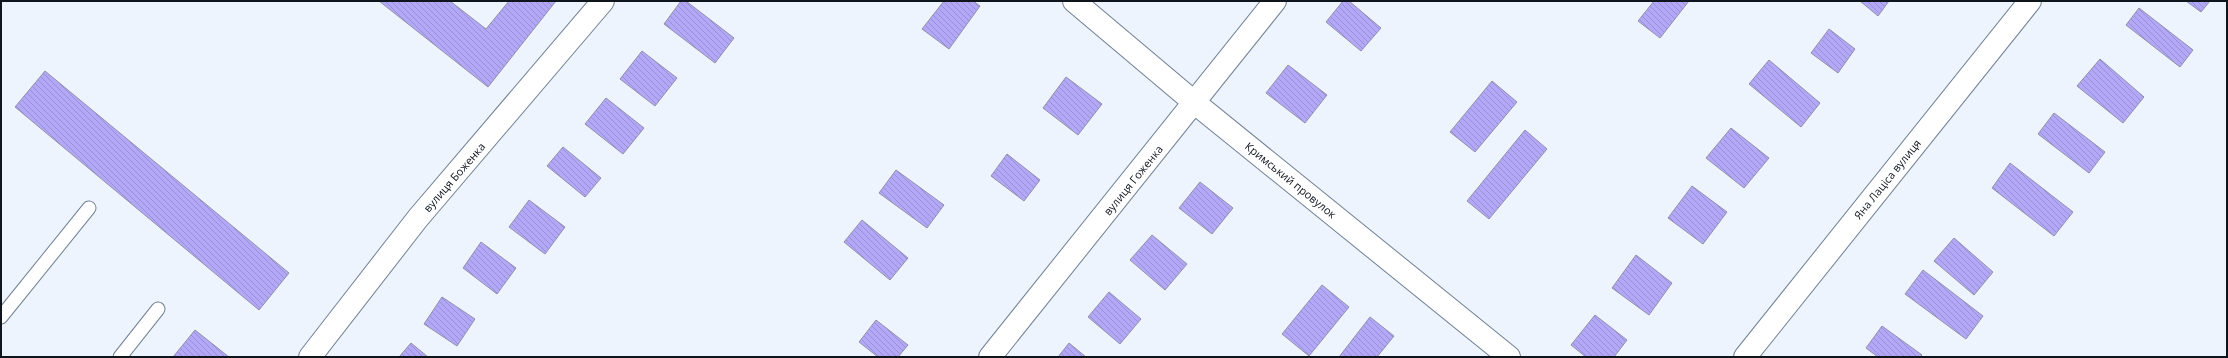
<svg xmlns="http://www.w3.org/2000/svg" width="2228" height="358" viewBox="0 0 2228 358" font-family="'Open Sans',sans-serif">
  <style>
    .building { fill: url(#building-back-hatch); stroke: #928fa9 }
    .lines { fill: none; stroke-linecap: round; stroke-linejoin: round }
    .lane-casing { stroke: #708095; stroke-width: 15 }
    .street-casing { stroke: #708095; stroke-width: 24 }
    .lane { stroke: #fff; stroke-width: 13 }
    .street { stroke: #fff; stroke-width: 22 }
    .labels { text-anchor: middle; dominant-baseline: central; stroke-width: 3; stroke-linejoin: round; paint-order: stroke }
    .street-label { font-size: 11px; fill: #0f151d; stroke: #fff }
  </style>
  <defs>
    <pattern id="building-back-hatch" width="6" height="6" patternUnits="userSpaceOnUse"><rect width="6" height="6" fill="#b3a8f8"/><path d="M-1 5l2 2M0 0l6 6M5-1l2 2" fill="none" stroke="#9990d4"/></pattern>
  </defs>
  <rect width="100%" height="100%" fill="#edf4fe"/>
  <g class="building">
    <path d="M379,1h71l36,28 23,-28h47l-68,86z"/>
    <path d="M681,1h5l48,37 -19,25 -51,-39z"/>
    <path d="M944,1h29l7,5 -31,43 -27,-20z"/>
    <path d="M1343,1h6l32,27 -20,23 -35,-29z"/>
    <path d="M1654,1h35l-29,37 -22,-17z"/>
    <path d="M1860,1h29l-11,15z"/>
    <path d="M2186,1h24l-9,11z"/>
    <path d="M2139,8l54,42 -13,17 -54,-42z"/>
    <path d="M1829,29l26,20 -17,24 -27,-20z"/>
    <path d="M642,51l35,27 -22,28 -35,-27z"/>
    <path d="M2100,59l44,38 -21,26 -46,-37z"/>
    <path d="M1769,60l51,43 -19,24 -52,-43z"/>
    <path d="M1288,65l39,30 -22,28 -39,-30z"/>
    <path d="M45,71l244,202 -30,37 -244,-203z"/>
    <path d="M1066,77l36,27 -24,31 -35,-27z"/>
    <path d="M1492,81l25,21 -42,50 -25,-20z"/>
    <path d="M606,98l38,30 -21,26 -38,-30z"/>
    <path d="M2054,113l51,39 -16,21 -51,-39z"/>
    <path d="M1731,128l38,30 -25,30 -38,-30z"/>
    <path d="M1525,130l22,19 -58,70 -22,-18z"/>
    <path d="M563,147l38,31 -16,19 -38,-31z"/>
    <path d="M1007,154l33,26 -16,21 -33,-25z"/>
    <path d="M2010,163l63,49 -19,24 -62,-48z"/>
    <path d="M896,170l48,35 -17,23 -48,-35z"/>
    <path d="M1200,182l33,26 -21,26 -33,-26z"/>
    <path d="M1692,186l35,26 -24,32 -35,-26z"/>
    <path d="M529,200l36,27 -20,27 -36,-27z"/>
    <path d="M862,220l46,38 -18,22 -46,-38z"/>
    <path d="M1152,235l35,29 -22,26 -35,-30z"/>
    <path d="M1954,238l39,34 -19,23 -40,-34z"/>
    <path d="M481,242l35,26 -19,26 -34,-26z"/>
    <path d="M1636,255l36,28 -23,32 -37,-27z"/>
    <path d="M1923,270l60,46 -17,23 -61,-45z"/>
    <path d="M1322,285l27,22 -40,49 -27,-22z"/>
    <path d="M1109,292l32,27 -21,25 -32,-27z"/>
    <path d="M442,297l33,22 -18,27 -33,-22z"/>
    <path d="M1595,315l32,25 -13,17h-28l-15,-12z"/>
    <path d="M1370,317l24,19 -17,21h-38z"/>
    <path d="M876,320l32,25 -10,12h-20l-19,-15z"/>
    <path d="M1882,326l40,29 -2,2h-42l-12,-9z"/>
    <path d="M195,330l34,27h-56z"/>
    <path d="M411,343l17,14h-29z"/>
    <path d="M1069,343l17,14h-28z"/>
  </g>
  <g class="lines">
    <g class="lane-casing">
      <g id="lane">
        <path d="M1,317l88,-109"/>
        <path d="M120,357l38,-48"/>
      </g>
    </g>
    <g class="street-casing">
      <g id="street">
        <path d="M1074,1l121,102 314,254"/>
        <path d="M310,357l108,-139 185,-217"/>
        <path d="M990,357l285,-356"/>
        <path d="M1745,357l285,-356"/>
      </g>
    </g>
    <use href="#lane" class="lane"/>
    <use href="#street" class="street"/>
  </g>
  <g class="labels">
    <g class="street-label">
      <text transform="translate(454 177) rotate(-49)">вулиця Боженка</text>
      <text transform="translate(1887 179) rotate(-51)">Яна Лаціса вулиця</text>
      <text transform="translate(1133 180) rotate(-51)">вулиця Гоженка</text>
      <text transform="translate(1291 180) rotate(39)">Кримський провулок</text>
    </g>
  </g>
  <rect width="2228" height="358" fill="none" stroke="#0f151d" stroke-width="4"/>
</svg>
